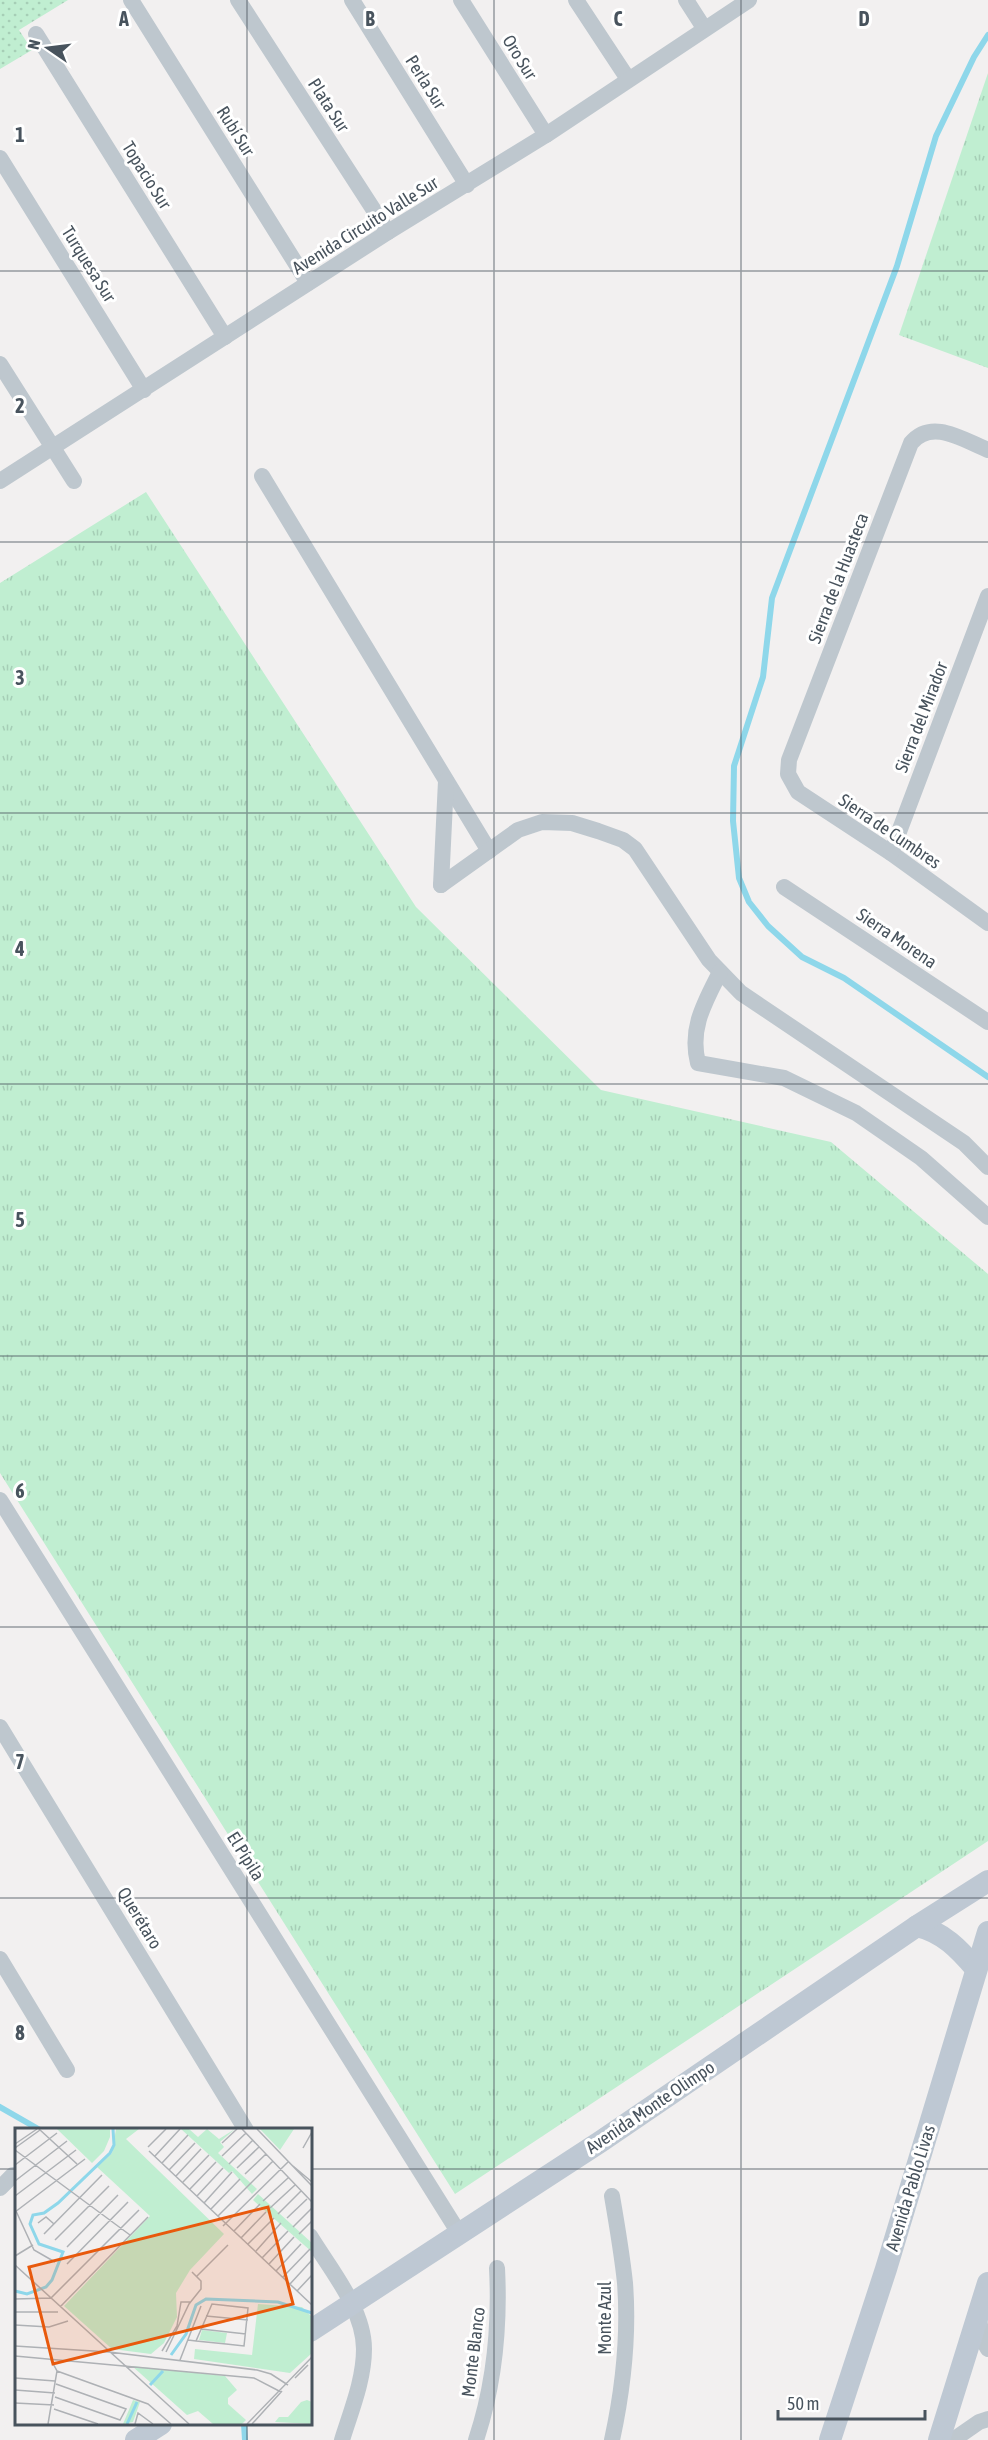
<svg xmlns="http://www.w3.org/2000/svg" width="988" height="2440" viewBox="0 0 988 2440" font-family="'Asap Condensed',sans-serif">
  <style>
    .grass { fill: url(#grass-tufts) }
    .park { fill: url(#park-dots) }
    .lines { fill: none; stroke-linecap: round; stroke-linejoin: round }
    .stream { stroke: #8ed7ea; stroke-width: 6 }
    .street { stroke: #bec7ce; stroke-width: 16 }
    .secondary { stroke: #bec8d3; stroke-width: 22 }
    .grid { fill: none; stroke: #48535d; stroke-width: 1.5; stroke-opacity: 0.55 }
    .labels { text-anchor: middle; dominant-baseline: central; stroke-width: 6; stroke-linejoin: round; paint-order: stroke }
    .street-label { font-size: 18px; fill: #48535d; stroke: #fff }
    .inset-river { fill: none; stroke: #8ed7ea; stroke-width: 3 }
    .inset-road { fill: none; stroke: #aeb1b5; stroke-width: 1.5 }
    .view { fill: #e8590c; fill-opacity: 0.15; stroke: #e8590c; stroke-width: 3 }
    .inset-edge { fill: none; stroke: #48535d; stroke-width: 3 }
    .grid-label { font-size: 20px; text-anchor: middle; font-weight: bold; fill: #48535d; stroke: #fff; stroke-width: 6; stroke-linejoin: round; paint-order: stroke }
  </style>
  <defs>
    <pattern id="grass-tufts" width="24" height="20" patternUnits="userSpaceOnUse" patternTransform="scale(1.5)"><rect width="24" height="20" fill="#c0eed1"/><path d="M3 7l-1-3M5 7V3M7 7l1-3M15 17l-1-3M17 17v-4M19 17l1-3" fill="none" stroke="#a6ceb6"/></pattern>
    <pattern id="park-dots" width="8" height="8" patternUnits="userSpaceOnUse" patternTransform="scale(1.5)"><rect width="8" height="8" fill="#c0eed1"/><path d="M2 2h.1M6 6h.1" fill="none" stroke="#a6ceb6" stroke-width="1.8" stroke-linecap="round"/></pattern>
  </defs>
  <rect width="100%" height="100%" fill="#f2f0f0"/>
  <g class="grass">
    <path d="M988,73v295l-89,-33z"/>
    <path d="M146,492l270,415 185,183 230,52 157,132v567l-533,353 -455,-721v-890z"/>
  </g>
  <path class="park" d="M0,0h68l-49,30 13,20 -32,19z"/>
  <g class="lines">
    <g class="stream">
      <path d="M988,35l-14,22 -38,79 -39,130 -125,332 -9,79 -29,89 -1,55 6,57 10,24 19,24 34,31 42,21 144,99"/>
      <path d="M0,2107l40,23"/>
      <path d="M244,2424l1,16"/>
    </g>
    <g class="street">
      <path d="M131,0l177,283"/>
      <path d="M238,0l150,232"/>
      <path d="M352,0l115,185"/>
      <path d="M461,0l85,135"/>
      <path d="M576,0l52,79"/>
      <path d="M686,0l18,28"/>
      <path d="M36,34l189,303"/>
      <path d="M0,158l144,232"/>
      <path d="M0,364l74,117"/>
      <path d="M988,450c-25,-10 -56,-32 -77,-7l-122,317 -1,14 10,18 93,61 97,70"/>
      <path d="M262,476l227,375"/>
      <path d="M0,481l388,-249 158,-97 203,-135"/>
      <path d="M891,853l97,-257"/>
      <path d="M441,885l77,-55 24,-8 30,1 26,8 25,9 12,9 74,111 32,33 223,150 24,24"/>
      <path d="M441,885l5,-104"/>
      <path d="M784,887l204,135"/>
      <path d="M720,972c-15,30 -31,56 -22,91l86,15 72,35 65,45 67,59"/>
      <path d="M0,1500l459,733"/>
      <path d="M0,1727l246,403"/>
      <path d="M0,1959l67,111"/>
      <path d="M0,2188l13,-13"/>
      <path d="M310,2236c20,33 54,73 54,113 0,31 -13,62 -22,91"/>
      <path d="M978,2315l5,25 5,9"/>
      <path d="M476,2440c19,-57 24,-113 21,-172"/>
      <path d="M612,2440c11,-51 17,-105 13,-157 -3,-29 -8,-58 -13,-87"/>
      <path d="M953,2440l26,-18 9,-3"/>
    </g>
    <g class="secondary">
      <path d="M917,1926c26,6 42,23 59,43"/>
      <path d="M310,2331l290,-189 317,-216 71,-45"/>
      <path d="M136,2440l25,-16"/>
      <path d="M830,2440l56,-171 102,-337"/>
      <path d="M939,2440l49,-157"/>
    </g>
  </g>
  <path class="grid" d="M247,0v2130M494,0v2440M741,0v2440M0,271h988M0,542h988M0,813h988M0,1084h988M0,1356h988M0,1627h988M0,1898h988M0,2169h16M310,2169h678M247,2424v16"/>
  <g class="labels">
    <g class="street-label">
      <text transform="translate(520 57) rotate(58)">Oro Sur</text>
      <text transform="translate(426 82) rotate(58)">Perla Sur</text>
      <text transform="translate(329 105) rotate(57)">Plata Sur</text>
      <text transform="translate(236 131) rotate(58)">Rubí Sur</text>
      <text transform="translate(147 175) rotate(58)">Topacio Sur</text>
      <text transform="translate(365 225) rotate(-32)">Avenida Circuito Valle Sur</text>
      <text transform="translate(89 264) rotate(58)">Turquesa Sur</text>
      <text transform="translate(838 578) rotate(-69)">Sierra de la Huasteca</text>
      <text transform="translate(921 717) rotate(-69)">Sierra del Mirador</text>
      <text transform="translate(890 831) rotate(34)">Sierra de Cumbres</text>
      <text transform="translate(897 938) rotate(34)">Sierra Morena</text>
      <text transform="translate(246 1856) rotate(58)">El Pípila</text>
      <text transform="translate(140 1918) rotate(59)">Querétaro</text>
      <text transform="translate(650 2107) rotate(-34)">Avenida Monte Olimpo</text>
      <text transform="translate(910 2188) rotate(-73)">Avenida Pablo Livas</text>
      <text transform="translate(604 2318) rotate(-90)">Monte Azul</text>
      <text transform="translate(473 2352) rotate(-83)">Monte Blanco</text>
    </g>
  </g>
  <g transform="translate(15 2128)">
    <rect width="297" height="297" fill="#f2f0f0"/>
    <path d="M42,1h53v8l-6,14 -12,12zM101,1h23l-13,10 98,95 -34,36 -14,23 1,24 -13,26 -13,11 -39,-5 -48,-43 86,-90 -53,-49 15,-14zM245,1h34l-14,21zM243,176l44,3 10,10v36l-22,20 -96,-14 1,-10 57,6zM117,238l93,10 12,14 -9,8v6l18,16 -4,4h-29l-15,-13 -11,4zM292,272l5,2v22l-37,-2 4,-5h9l13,-15z" fill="#c0eed1"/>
    <path d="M166,1h8l9,8 9,-8 12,10 16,-10 -15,13 4,5 -6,6 39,36 -5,5 -20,-23 -3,2zM243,66l54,49v9l-59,-52zM187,202l25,3 -2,10 -26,-3zM118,272l7,2 -7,20 -10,2z" fill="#c0eed1"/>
    <path class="inset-river" d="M0,163l12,3 19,-7 6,-7 11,-28 -24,-8 -9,-20 3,-9 11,-2 14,-10 52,-50 4,-8 -1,-16M156,227l15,-21 10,-29 10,-6 72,3 34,11M135,257l13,-14M112,296l10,-22"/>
    <path class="inset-road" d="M24,1l38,35M227,1l70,73M242,1l55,57M207,15l15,-14M0,16l22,-15M133,19l18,-18M0,20l25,-18M288,20l9,-16M0,22l115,85M134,23l163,154M140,28l25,-27M207,28l24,-23M147,35l26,-28M214,36l24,-24M0,37l42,-32M278,38l19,16M222,40l22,-21M154,42l26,-27M230,46l21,-20M161,48l25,-27M0,53l52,-40M168,54l26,-27M175,61l26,-27M0,68l61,-46M182,68l26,-28M248,73l25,-23M189,75l28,-31M255,80l25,-23M196,81l29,-30M1,83l18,39 21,12M0,84l70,-53M263,86l23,-23M203,88l55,-55M272,90l20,-19M23,95l8,-6 8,7M208,98l65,-64M278,99l19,-19M219,103l26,-27M29,106l58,-59M284,106l13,-13M226,110l25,-26M40,112l54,-54M233,116l26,-26M52,119l51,-52M241,123l25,-28M0,128l18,-11M247,130l26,-27M52,136l61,-62M254,136l25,-27M0,137l174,159M261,143l25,-27M182,148l31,-31M268,149l27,-28M275,156l22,-24M282,163l15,-16M0,171l36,-1 88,-88M45,179l88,-90M0,184h43M191,188l42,4M0,197l34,2 19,-6M186,201l45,5M173,212l8,1 30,3 18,2 4,-38 -36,-4 -16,37M0,218l94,6 148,18 14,4 17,11M147,223l15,-25 4,-24h9M151,224l23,-48 12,-15v-8l-9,-9M0,228l239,22 27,14M165,232l21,-54M42,243l91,33 23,20M0,250l40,3M280,250l13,-13M0,262l40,3M40,269l65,23 6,-11 -70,-25M0,275l39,2M39,281l44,15M33,296l9,-53 -6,-11M120,296l3,-11 15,11M232,296l65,-67M237,296l30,-33"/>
    <path class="view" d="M253,79l25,97 -240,60 -24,-97z"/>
    <rect width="297" height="297" class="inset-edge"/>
  </g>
  <g class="grid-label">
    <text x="124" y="26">A</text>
    <text x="370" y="26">B</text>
    <text x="618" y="26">C</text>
    <text x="864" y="26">D</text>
    <text x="20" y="142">1</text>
    <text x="20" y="413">2</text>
    <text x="20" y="685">3</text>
    <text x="20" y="956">4</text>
    <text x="20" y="1227">5</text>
    <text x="20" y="1498">6</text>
    <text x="20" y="1769">7</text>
    <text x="20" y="2040">8</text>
  </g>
  <g transform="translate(48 48) rotate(284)" stroke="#ffffff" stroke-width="4.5" paint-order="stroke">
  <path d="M0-4.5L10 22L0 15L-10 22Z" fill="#48535d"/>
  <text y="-9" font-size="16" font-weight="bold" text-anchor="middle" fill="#48535d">N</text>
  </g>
  <path d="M778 2410v9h147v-9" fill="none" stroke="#48535d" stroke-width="3"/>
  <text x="787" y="2410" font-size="18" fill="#48535d" stroke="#ffffff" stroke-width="4.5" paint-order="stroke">50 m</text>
</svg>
